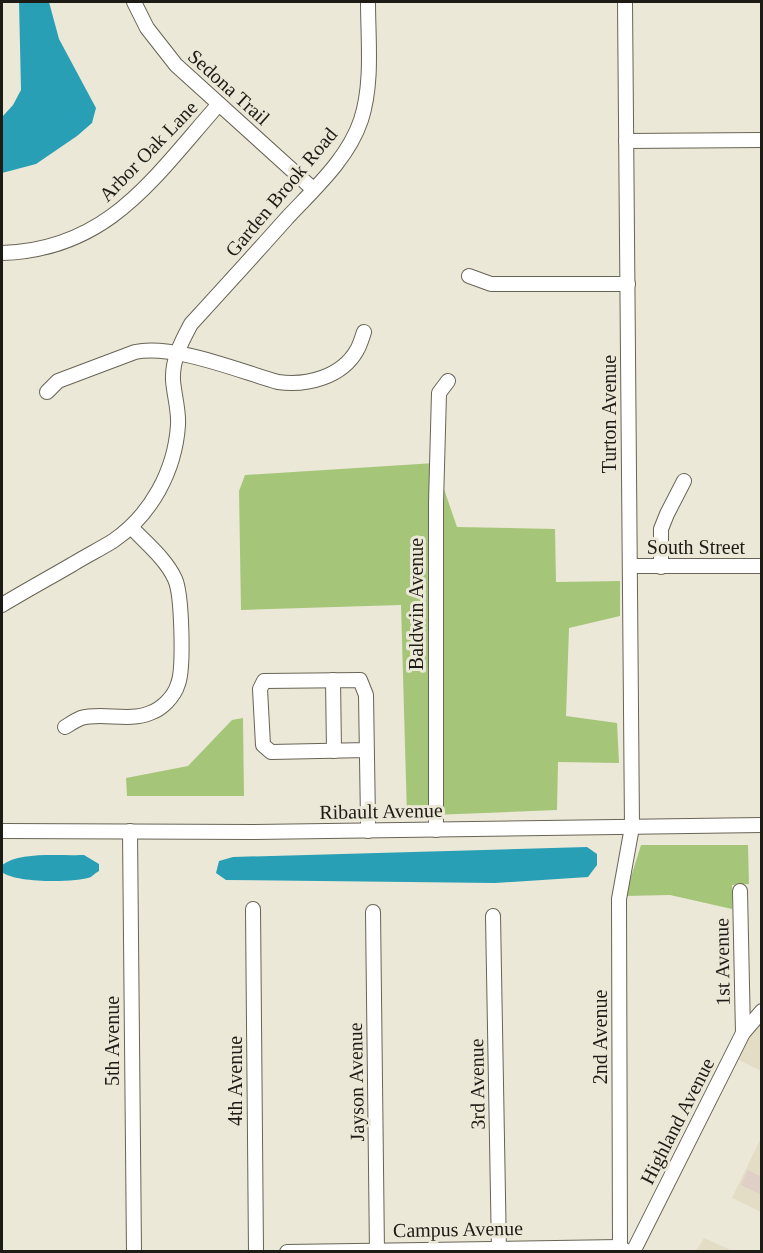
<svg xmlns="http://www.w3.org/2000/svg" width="763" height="1253" viewBox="0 0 763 1253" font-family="Georgia,serif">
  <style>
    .built { fill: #e3ddc5 }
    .green { fill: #a5c678 }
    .water { fill: #299fb5 }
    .building { fill: #dfcfc6 }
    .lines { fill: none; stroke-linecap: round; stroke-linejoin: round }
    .minor-casing { stroke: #686456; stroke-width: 16 }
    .minor { stroke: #fff; stroke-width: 14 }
    .labels { text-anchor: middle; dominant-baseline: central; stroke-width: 6; stroke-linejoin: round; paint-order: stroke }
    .street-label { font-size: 20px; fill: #1d1b15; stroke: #ece8d8 }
  </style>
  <rect width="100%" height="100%" fill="#ece8d8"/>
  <g class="built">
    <path d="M761,1019v52l-24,-12 18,-32z"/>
    <path d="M761,1138v74l-29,-14z"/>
    <path d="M704,1238l29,13h-37z"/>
  </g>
  <g class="green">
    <path d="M435,463l22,64 98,2 1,53 64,-1v35l-51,12 -3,88 51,7 2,40 -61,-1 -1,48 -150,6 -6,-211 -160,5 -2,-119 6,-16z"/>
    <path d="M243,718l1,78h-117l-1,-18 62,-12 44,-46z"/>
    <path d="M641,845h107l1,39 -17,1v24l-62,-14 -45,1z"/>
  </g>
  <g class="water">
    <path d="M19,2h30l10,37 37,69 -4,15 -15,13 -41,28 -34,9v-56l11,-12 8,-15z"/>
    <path d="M587,847l10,7v11l-9,12 -93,6 -269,-3 -10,-7 3,-12 14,-4z"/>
    <path d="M84,855l15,9v7c-2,1 -7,5 -8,6 -17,6 -76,6 -89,-5v-7c18,-14 59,-9 82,-10z"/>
  </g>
  <path class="building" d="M748,1170l14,7v18l-21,-10z"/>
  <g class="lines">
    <g class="minor-casing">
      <g id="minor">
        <path d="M134,2l13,26 29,37 137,124"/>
        <path d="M626,141l136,-1"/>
        <path d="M2,253c107,-3 152,-76 217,-149"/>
        <path d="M469,276l22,8h137"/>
        <path d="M47,392l11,-11 77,-29c39,-8 104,19 143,30 29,4 64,-5 79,-32 3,-5 5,-12 7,-18"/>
        <path d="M630,566h132"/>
        <path d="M661,567v-38l6,-15 17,-33"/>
        <path d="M2,605c23,-14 47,-27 71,-41 13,-8 27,-15 40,-23 38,-26 62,-70 65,-116 1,-15 -4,-30 -5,-45 -1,-21 9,-39 18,-56 32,-35 64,-70 96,-106 27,-29 61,-59 74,-98 12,-37 7,-80 7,-118"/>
        <path d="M333,680l1,71"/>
        <path d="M65,727c5,-3 11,-7 16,-9 21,-6 48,4 69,-5 12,-4 24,-16 28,-29 6,-15 4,-90 -3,-105 -9,-20 -29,-36 -44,-52"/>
        <path d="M367,750l-96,2 -8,-7 -3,-56 4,-8 96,-1 6,15 2,126v10"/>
        <path d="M436,830v-327l3,-110 9,-12"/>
        <path d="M2,831l252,1 508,-7"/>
        <path d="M130,831l4,421"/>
        <path d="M740,891l3,142"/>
        <path d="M253,909l3,343"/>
        <path d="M373,912l4,340"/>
        <path d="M493,916l6,336"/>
        <path d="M620,1247l-1,-348 13,-72 -7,-825"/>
        <path d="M287,1252l333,-5 6,4"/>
        <path d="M633,1252l110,-219 19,-22"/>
      </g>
    </g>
    <use href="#minor" class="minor"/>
  </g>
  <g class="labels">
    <g class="street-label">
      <text transform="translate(229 87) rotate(42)">Sedona Trail</text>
      <text transform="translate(148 151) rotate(-46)">Arbor Oak Lane</text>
      <text transform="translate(281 192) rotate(-50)">Garden Brook Road</text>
      <text transform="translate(609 414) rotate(-90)">Turton Avenue</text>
      <text x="696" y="547">South Street</text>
      <text transform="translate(416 604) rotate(-90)">Baldwin Avenue</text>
      <text transform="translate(381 811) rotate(-1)">Ribault Avenue</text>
      <text transform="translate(722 962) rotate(-91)">1st Avenue</text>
      <text transform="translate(600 1037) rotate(-90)">2nd Avenue</text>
      <text transform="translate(112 1041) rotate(-90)">5th Avenue</text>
      <text transform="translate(235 1081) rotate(-90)">4th Avenue</text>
      <text transform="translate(356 1082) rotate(-91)">Jayson Avenue</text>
      <text transform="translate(477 1084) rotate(-91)">3rd Avenue</text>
      <text transform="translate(677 1121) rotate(-63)">Highland Avenue</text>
      <text transform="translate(458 1229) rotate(-1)">Campus Avenue</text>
    </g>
  </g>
  <rect width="763" height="1253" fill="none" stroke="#1d1b15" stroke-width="6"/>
</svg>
